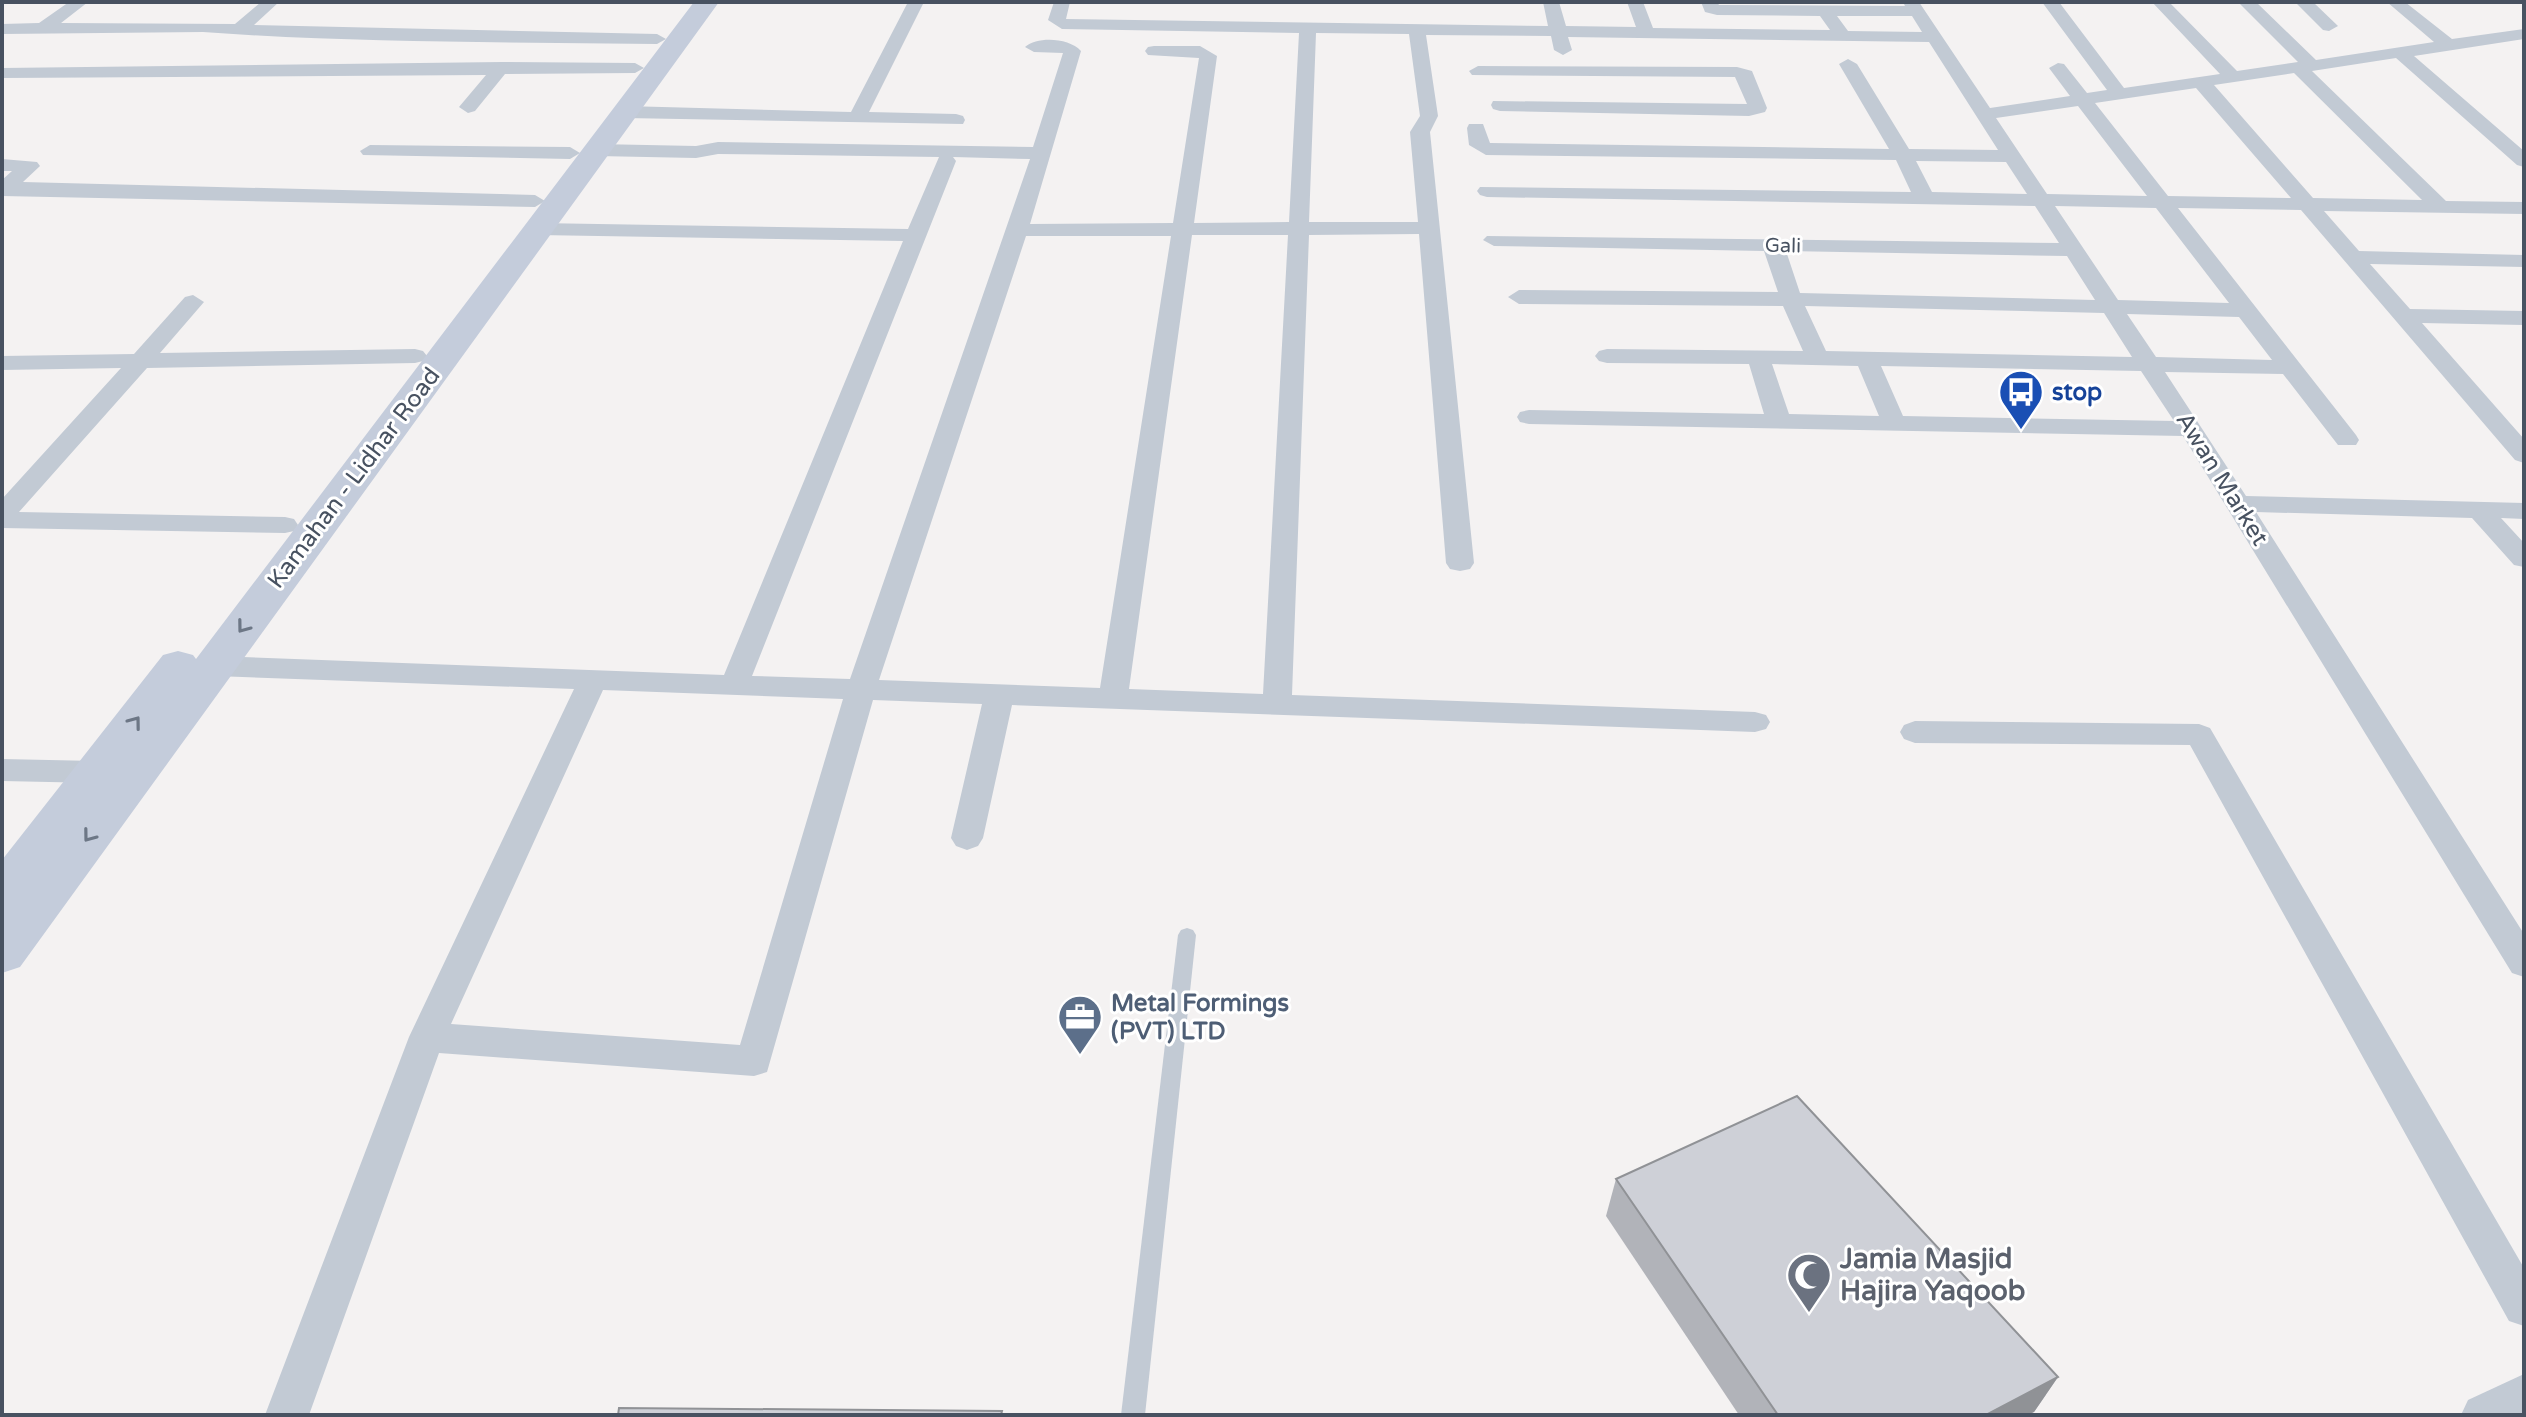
<svg xmlns="http://www.w3.org/2000/svg" width="2526" height="1417" viewBox="0 0 2526 1417" font-family="'Varela Round',sans-serif">
  <style>
    .lines { fill: none; stroke-linecap: round; stroke-linejoin: round }
    .service { fill: #c2cad4; fill-rule: evenodd }
    .minor { fill: #c2cad4; fill-rule: evenodd }
    .secondary { fill: #c4ccdb; fill-rule: evenodd }
    .wall { fill: #b1b3b9 }
    .shaded-wall { fill: #909296 }
    .building { fill: #ced0d7; stroke: #909296; stroke-width: 2 }
    .oneway { stroke: #6d7786 }
    .labels { text-anchor: middle; dominant-baseline: central; stroke-width: 6; stroke-linejoin: round; paint-order: stroke }
    .far-street-label { font-size: 20px; fill: #485261; stroke: #fff }
    .transit-label { font-size: 24px; font-weight: bold; fill: #164399; stroke: #fff; text-anchor: start }
    .street-label { font-size: 24px; fill: #485261; stroke: #fff }
    .service-label { font-size: 24px; font-weight: bold; fill: #4e5e75; stroke: #fff; text-anchor: start }
    .near-worship-label { font-size: 28px; font-weight: bold; fill: #5b616d; stroke: #fff; text-anchor: start }
  </style>
  <rect width="100%" height="100%" fill="#f4f2f2"/>
  <g class="lines">
    <path class="service" d="M1187,928l6,2 3,5 -51,480h-24l57,-480 3,-5z"/>
    <g class="minor">
      <path d="M69,2h19l-27,21 174,1 26,-22h18l-25,23 403,9 9,5 -9,5c-151,-2 -306,-1 -454,-12l-201,2v-10l37,-1z"/>
      <path d="M908,2h16l-55,110 87,2 7,2 2,4 -2,4 -338,-6 -9,-6 9,-6 226,6z"/>
      <path d="M1054,2h16l-4,17 482,7 -5,-24h16l7,24 70,1 -9,-25h16l10,26 177,2 -10,-14 -103,-1 -12,-3 -4,-10h16l2,3 186,1 -2,-4h16l71,106 80,-12 -21,-28 9,-5 6,1 23,29 20,-3 -65,-88h17l65,86 96,-14 -68,-72h17l68,69 61,-9 -60,-60h18l60,58 118,-18 -47,-40h18l47,37 72,-10v10l-110,17 110,95v16l-7,-2 -121,-107 -84,13 134,130 78,1v12l-200,-3 35,40 165,4v12l-154,-3 40,45 114,2v14l-102,-2 102,116v24l-9,-3 -214,-250 -123,-2 178,227 3,5 -3,5h-18l-55,-71 -118,-2 81,124 278,7v16l-23,-1 23,25v24l-10,-2 -42,-47 -216,-6 268,422v43l-12,-4 -329,-537 -654,-12 -9,-2 -3,-5 3,-5 9,-2 235,4 -15,-50 -142,-1 -8,-2 -4,-5 4,-5 8,-2 196,2 -20,-45 -264,-2 -11,-7 11,-7 259,2 -14,-41 -270,-5 -11,-6 4,-4 572,7 -24,-37 -548,-9 -7,-2 -3,-4 3,-4 431,5 -15,-32 -410,-5 -17,-10 -2,-17 2,-4h14l7,19 399,6 -50,-85 9,-5 9,5 52,85 89,1 -69,-108 -361,-5 4,13 -9,5 -9,-5 -3,-14 -125,-1 12,81 -8,16 44,431 -4,6 -10,2 -10,-2 -4,-6 -27,-329 -110,1 -17,460 463,17 11,3 4,7 -4,7 -11,3 -743,-27 -29,133 -5,8 -11,4 -11,-4 -5,-8 31,-134 -109,-4 -106,372 -13,4 -315,-23 -130,362h-44l144,-378 165,-348 -359,-13 -10,-3 -5,-7 5,-7 10,-3 509,19 179,-434 -365,-6 -10,-6 10,-6 370,6 31,-72 -221,-3 -22,4 -99,-2 -10,-6 10,-6 99,2 22,-4 315,5 30,-94 -29,-1 -9,-5c13,-11 44,-9 56,4l-51,173 143,-1 26,-165 -51,-3 -3,-4 3,-4 6,-1h46l17,10 -23,167 95,-1 10,-189 -237,-4 -14,-9zM1837,16h75l10,16 -74,-1zM1316,33l93,1 11,82 -10,16 8,90h-109zM2294,73l128,127 -109,-2 -99,-113zM2196,88l95,110 -123,-2 -73,-93zM2078,106l69,90 -100,-2 -51,-76zM953,157l77,2 -180,520 -98,-3 204,-515zM1916,161l90,1 21,32 -95,-2zM2055,206l101,2 73,95 -111,-3zM1192,235h96l-25,459 -134,-5zM1026,236h145l-71,452 -221,-8zM1786,251l281,5 28,44 -295,-7zM1805,306l299,7 28,44 -306,-6zM2127,314l112,3 33,43 -116,-3zM1772,364l86,2 21,50 -90,-2zM1881,366l260,5 33,50 -271,-5zM603,690l240,9 -103,346 -289,-21z"/>
      <path d="M2295,2h18l25,24 -9,5 -6,-1z"/>
      <path d="M502,62l133,1 9,5 -9,5 -130,1 -30,37 -7,2 -9,-6 27,-32 -484,3v-10z"/>
      <path d="M1478,66l259,1 15,4 15,37 -2,4 -16,4 -249,-5 -7,-2 -2,-4 2,-4 254,3 -12,-27 -263,-2 -3,-4z"/>
      <path d="M370,145l200,2 10,6 -10,6 -207,-4 -3,-4z"/>
      <path d="M2,159l35,3 3,4 -17,16 512,13 10,6 -10,6 -533,-11v-16l10,-9h-10z"/>
      <path d="M193,295l11,7 -44,51 255,-4 8,2 4,5 -4,5 -8,2 -268,5 -128,144 266,5 9,2 4,6 -4,6 -9,2 -283,-5v-29l119,-131 -119,2v-14l132,-2 51,-57z"/>
      <path d="M1915,721l284,3 11,4 314,540v58l-15,-5 -319,-576 -275,-2 -11,-4 -4,-7 4,-7z"/>
      <path d="M2,759l94,2 11,3 5,8 -5,8 -11,3 -94,-2z"/>
      <path d="M2524,1374v41h-63l7,-15z"/>
    </g>
    <path class="secondary" d="M694,2h25l-699,965 -18,6v-113l161,-205 15,-4 15,4 3,4z"/>
  </g>
  <path class="wall" d="M1616,1179l442,198 -24,35 -7,3h-288l-133,-199z"/>
  <path class="shaded-wall" d="M2058,1377l-24,35 -7,3h-41z"/>
  <g class="building">
    <path d="M1797,1096l261,281 -72,38h-208l-162,-236z"/>
    <path d="M619,1408l383,3 -1,4h-383z"/>
  </g>
  <defs><path id="oneway-chevron" d="M-2-3.5L2.5 0L-2 3.5" fill="none" stroke-width="1.6" stroke-linecap="round" stroke-linejoin="round" transform="scale(2)"/></defs>
  <g class="oneway">
    <use href="#oneway-chevron" transform="translate(243 627) rotate(127)"/>
    <use href="#oneway-chevron" transform="translate(135 722) rotate(-53)"/>
    <use href="#oneway-chevron" transform="translate(89 836) rotate(127)"/>
  </g>
  <defs>
    <g id="bus-pin" transform="scale(2.3)"><path d="M0 17L-7.5 6A9.5 9.5 0 1 1 7.5 6Z" fill="#1a4fb4" stroke="#fff"/><path d="M-5-6H5V4H4V6H2V4H-2V6H-4V4H-5ZM-3.5-4V0h7V-4ZM-3.5 1.2v1.5H-2V1.2ZM2 1.2v1.5H3.5V1.2Z" fill="#fff"/></g>
    <g id="office-pin" transform="scale(2.3)"><path d="M0 17L-7.5 6A9.5 9.5 0 1 1 7.5 6Z" fill="#5c6f8a" stroke="#fff"/><path d="M-6-3h4V-5.5h4V-3h4V5H-6ZM-1-4.5V-3h2v-1.5ZM-6 0V1H6V0Z" fill="#fff"/></g>
    <g id="mosque-pin" transform="scale(2.3)"><path d="M0 17L-7.5 6A9.5 9.5 0 1 1 7.5 6Z" fill="#6b7280" stroke="#fff"/><path d="M3.5-4.9A6 6 0 1 0 3.5 4.9A5 5 0 1 1 3.5-4.9Z" fill="#fff"/></g>
  </defs>
  <g fill-rule="evenodd">
    <use href="#bus-pin" x="2021" y="392"/>
    <use href="#office-pin" x="1080" y="1017"/>
    <use href="#mosque-pin" x="1809" y="1275"/>
  </g>
  <g class="labels">
    <g class="far-street-label">
      <text transform="translate(1783 246) rotate(1)">Gali</text>
    </g>
    <g class="transit-label">
      <text x="2052" y="392">stop</text>
    </g>
    <g class="street-label">
      <text transform="translate(354 478) rotate(-53)">Kamahan - Lidhar Road</text>
      <text transform="translate(2222 479) rotate(58)">Awan Market</text>
    </g>
    <g class="service-label">
      <text x="1111" y="1003">Metal Formings<tspan x="1111" dy="28">(PVT) LTD</tspan></text>
    </g>
    <g class="near-worship-label">
      <text x="1840" y="1259">Jamia Masjid<tspan x="1840" dy="32">Hajira Yaqoob</tspan></text>
    </g>
  </g>
  <rect width="2526" height="1417" fill="none" stroke="#485261" stroke-width="8"/>
</svg>
